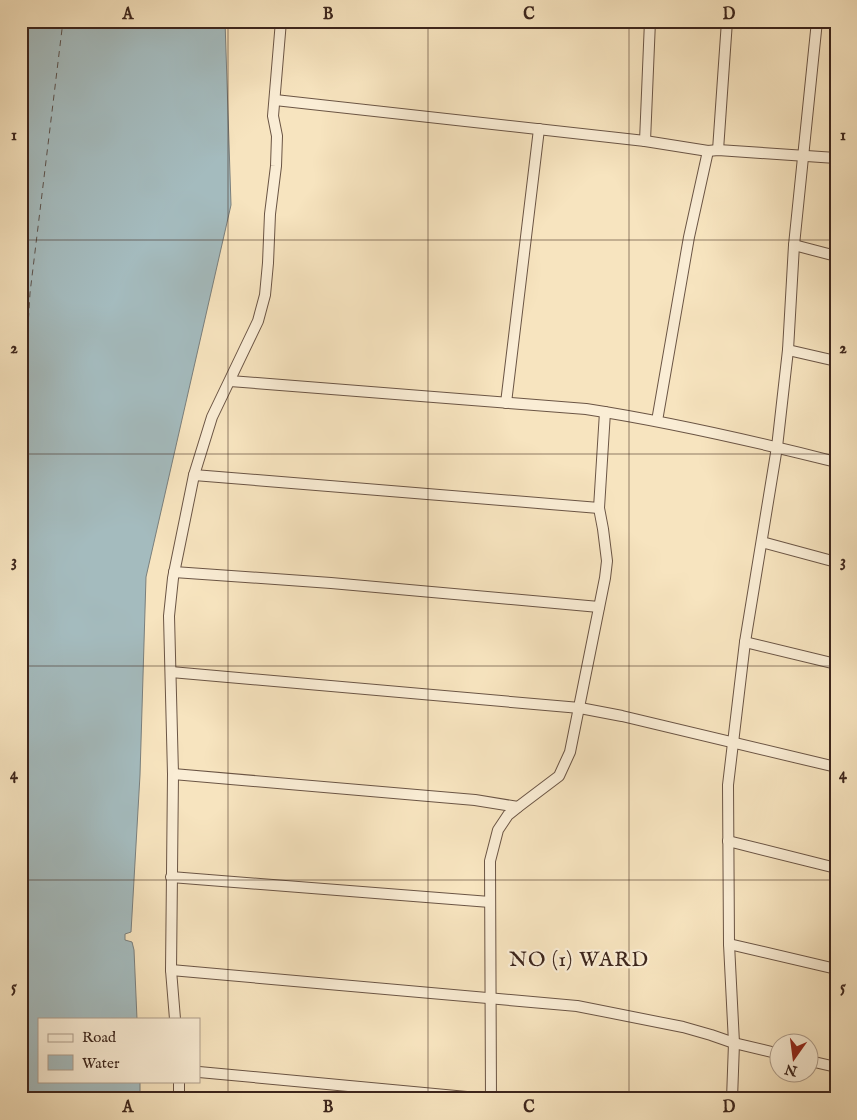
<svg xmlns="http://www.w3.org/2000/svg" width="857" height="1120" viewBox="0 0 857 1120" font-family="'IM FELL English',serif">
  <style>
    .water { fill: #a4bbbe; stroke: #7a7f7d }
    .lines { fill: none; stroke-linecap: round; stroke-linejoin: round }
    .ferry { stroke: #5b524d; stroke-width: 1; stroke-dasharray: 6 5; stroke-linecap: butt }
    .minor-casing { stroke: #6b5545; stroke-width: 12 }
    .minor { stroke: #faedd5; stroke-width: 10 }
    .grid { fill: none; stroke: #3c251c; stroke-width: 1; stroke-opacity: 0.55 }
    .labels { text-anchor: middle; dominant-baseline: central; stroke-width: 4.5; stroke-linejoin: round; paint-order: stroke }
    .quarter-label { font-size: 21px; letter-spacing: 1px; fill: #3c251c; stroke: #faedd5 }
    .neatline { fill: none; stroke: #3c251c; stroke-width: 2 }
    .grid-label { font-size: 16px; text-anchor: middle; font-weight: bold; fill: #3c251c }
  </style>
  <rect width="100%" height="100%" fill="#f7e4bf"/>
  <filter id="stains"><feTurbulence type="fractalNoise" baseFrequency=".004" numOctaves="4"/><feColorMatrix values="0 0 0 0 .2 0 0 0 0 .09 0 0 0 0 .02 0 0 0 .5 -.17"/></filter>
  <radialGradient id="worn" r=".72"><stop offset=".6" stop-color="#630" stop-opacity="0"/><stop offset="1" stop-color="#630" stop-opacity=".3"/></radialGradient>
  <path class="water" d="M21,21h204l6,184 -85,372 -6,198 -9,157 -6,2v6l7,2 2,8 3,69h-98v62h101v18h-119z"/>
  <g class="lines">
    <path class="ferry" d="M21,440l9,-147 33,-272"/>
    <g class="minor-casing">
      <g id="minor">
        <path d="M275,100l370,41 63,10 10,-1 118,8"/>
        <path d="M645,141l5,-120"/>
        <path d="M718,150l9,-129"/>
        <path d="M794,245l42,11"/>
        <path d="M788,350l48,11"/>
        <path d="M230,381l356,28c84,13 167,32 250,53"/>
        <path d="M506,403l33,-274"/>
        <path d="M657,421l32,-184 19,-86"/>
        <path d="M194,475l405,33"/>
        <path d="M762,542l74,20"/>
        <path d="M174,572l157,11 268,24"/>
        <path d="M745,642l91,22"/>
        <path d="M171,672l409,36 42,8 214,51"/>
        <path d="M173,774l302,26 43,7"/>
        <path d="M728,841l108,27"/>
        <path d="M171,877l319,25"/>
        <path d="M729,944l107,25"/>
        <path d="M171,970l406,36 106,21 28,8 23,8 46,11"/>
        <path d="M175,1019l-4,-49 2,-196 -4,-158 4,-38 21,-103 18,-58 46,-96 7,-26 3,-32 2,-49 6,-48 1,-30 -4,-20 8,-95"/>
        <path d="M810,1061l26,6"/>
        <path d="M199,1072l289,27"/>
        <path d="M179,1081v18"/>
        <path d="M491,1099l-1,-238 8,-31 10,-15 10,-8 41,-31 11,-24 35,-174 2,-17 -4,-32 -4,-21 6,-96"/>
        <path d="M732,1099l2,-56 -5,-99 -1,-159 17,-143 32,-195 11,-97 6,-105 23,-224"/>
      </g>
    </g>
    <use href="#minor" class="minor"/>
  </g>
  <path class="grid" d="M228,21v1078M428,21v1078M629,21v1078M21,240h815M21,454h815M21,666h815M21,880h815"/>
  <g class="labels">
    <g class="quarter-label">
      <text x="579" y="960">NO (1) WARD</text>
    </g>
  </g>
  <rect width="857" height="1120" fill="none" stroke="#f7e4bf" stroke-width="55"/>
  <rect x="38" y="1018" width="162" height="65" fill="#faedd5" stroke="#ae9d8b"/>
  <rect x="48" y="1034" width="25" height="8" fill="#faedd5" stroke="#ae9d8b"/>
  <text x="82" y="1042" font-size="15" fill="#3c251c">Road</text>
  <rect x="48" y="1055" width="25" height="15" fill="#a4bbbe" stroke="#ae9d8b"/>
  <text x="82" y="1068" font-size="15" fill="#3c251c">Water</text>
  <g transform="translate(794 1058) rotate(194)"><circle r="24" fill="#faedd5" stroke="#ae9d8b"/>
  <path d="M0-4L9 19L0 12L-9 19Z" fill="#8f2418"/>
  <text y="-8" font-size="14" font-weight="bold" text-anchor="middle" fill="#3c251c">N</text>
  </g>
  <rect x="28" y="28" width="802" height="1064" class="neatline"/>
  <g class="grid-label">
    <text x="128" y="19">A</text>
    <text x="328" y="19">B</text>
    <text x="529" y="19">C</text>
    <text x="729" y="19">D</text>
    <text x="14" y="140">1</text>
    <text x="843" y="140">1</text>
    <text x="14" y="353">2</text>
    <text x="843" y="353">2</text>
    <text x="14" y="566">3</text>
    <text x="843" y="566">3</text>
    <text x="14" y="779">4</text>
    <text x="843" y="779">4</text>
    <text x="14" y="992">5</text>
    <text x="843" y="992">5</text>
    <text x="128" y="1112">A</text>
    <text x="328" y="1112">B</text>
    <text x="529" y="1112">C</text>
    <text x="729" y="1112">D</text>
  </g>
  <rect width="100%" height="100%" filter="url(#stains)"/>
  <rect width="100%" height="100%" fill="url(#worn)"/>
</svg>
